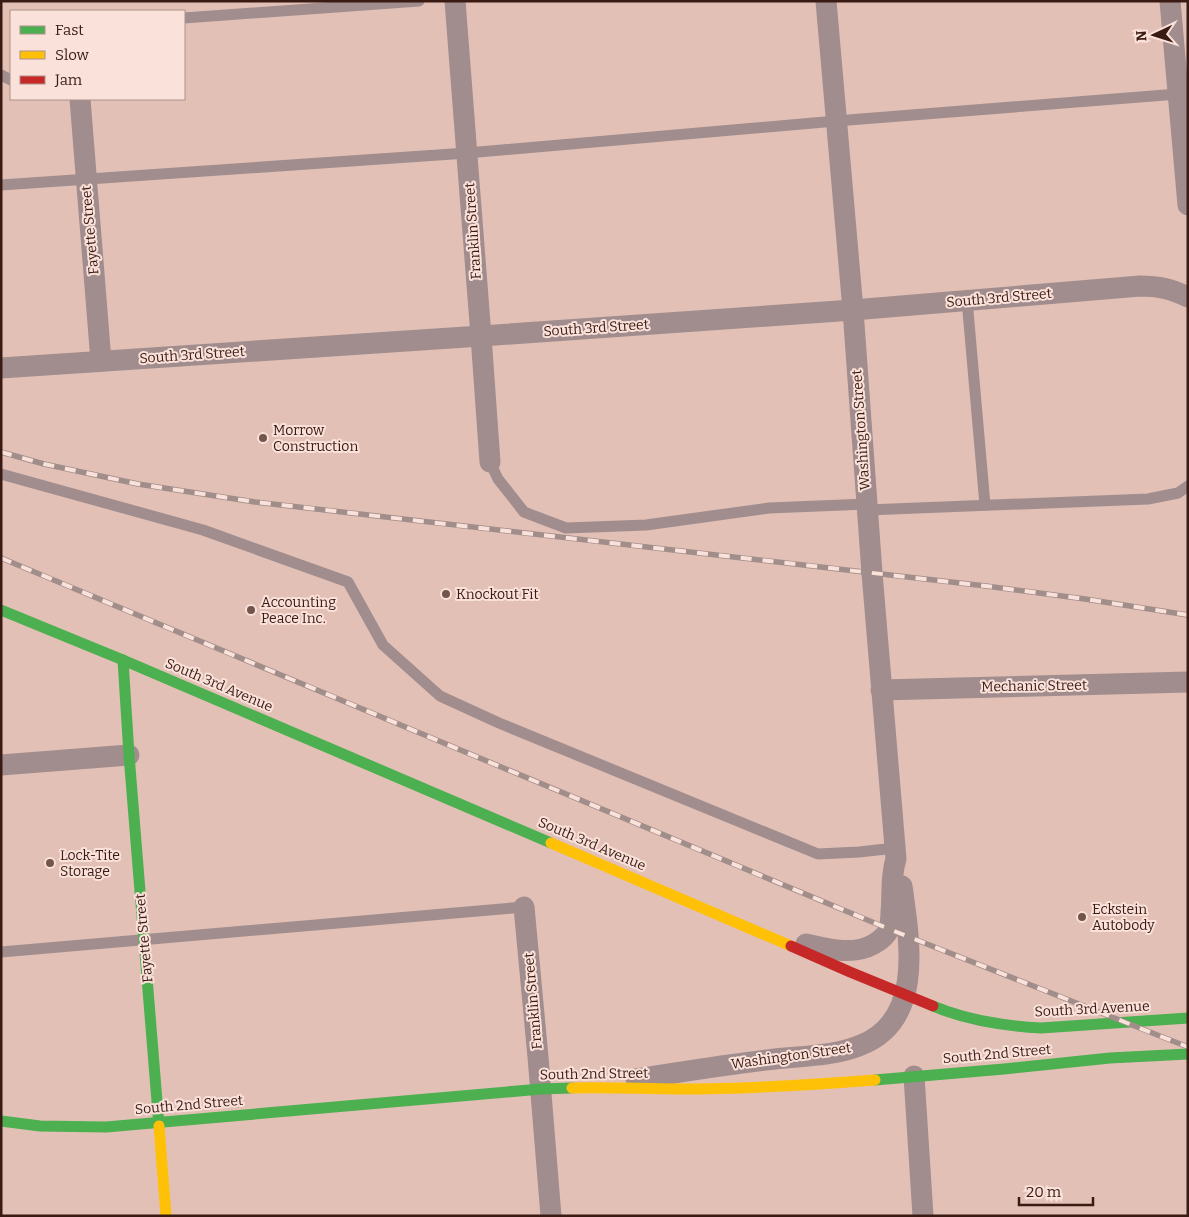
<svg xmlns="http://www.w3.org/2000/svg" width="1189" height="1217" viewBox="0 0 1189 1217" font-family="Bitter,serif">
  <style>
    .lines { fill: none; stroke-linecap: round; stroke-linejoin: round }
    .lane { stroke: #a18d8d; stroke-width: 11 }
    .street { stroke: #a18d8d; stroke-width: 21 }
    .fast { stroke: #4caf50; stroke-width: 11 }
    .slow { stroke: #ffc107; stroke-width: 11 }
    .jam { stroke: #c62828; stroke-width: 11 }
    .rail-casing { stroke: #a18d8a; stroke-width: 5.5 }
    .rail { stroke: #fae1da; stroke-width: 4; stroke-dasharray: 11; stroke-linecap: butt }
    .poi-dot { fill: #74554c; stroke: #fae1da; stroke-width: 2 }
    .labels { text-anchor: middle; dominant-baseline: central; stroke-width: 4; stroke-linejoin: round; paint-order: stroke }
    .street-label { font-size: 14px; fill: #391b13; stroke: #fae1da }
    .poi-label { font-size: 14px; fill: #391b13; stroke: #fae1da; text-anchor: start }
  </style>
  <rect width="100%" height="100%" fill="#e2c0b6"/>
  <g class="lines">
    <g class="lane">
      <path d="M184,18l235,-17"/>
      <path d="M1,75l10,5"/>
      <path d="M1,185l466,-32 369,-32 342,-27"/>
      <path d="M967,300l18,205"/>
      <path d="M490,462l8,17 26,33 42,16 80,-3 123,-17 98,-4"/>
      <path d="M1,474l202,56 145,52 35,63 57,51 59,27 319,131 41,-2 36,-4"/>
      <path d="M867,510l281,-11 30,-6 10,-7"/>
      <path d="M1,952l523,-45"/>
    </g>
    <g class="street">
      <path d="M455,1l26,335 9,126"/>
      <path d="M1170,1l18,204"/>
      <path d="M80,99l21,262"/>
      <path d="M1,368l480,-32 372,-26 287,-24c19,0 31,3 48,11"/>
      <path d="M881,690l307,-8"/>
      <path d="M1,765l128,-10"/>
      <path d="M524,907l14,150 13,159"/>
      <path d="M806,944c22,5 47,12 68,0 5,-3 11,-7 14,-13 2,-5 3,-13 3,-19 2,-19 -1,-34 5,-53l-24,-286 -19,-263 -27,-309"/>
      <path d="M914,1076l9,140"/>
      <path d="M636,1079c46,-7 93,-15 139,-20 29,-3 60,-3 86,-14 64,-25 48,-107 41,-159"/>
    </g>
    <g class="fast">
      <path d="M1,610l122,50 428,183"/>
      <path d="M123,660l6,95 30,371"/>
      <path d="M933,1006c33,14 73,20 108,22l147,-10"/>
      <path d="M875,1080l129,-11 106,-11 78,-4"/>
      <path d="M1,1121l39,5 66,1 435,-38 31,-1"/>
    </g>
    <g class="slow">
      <path d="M551,843l240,103"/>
      <path d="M572,1088c36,-1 72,1 107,1 65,0 131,-4 196,-9"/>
      <path d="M159,1126l7,90"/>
    </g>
    <path class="jam" d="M791,946l59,26 83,34"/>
    <g class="rail-casing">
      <g id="rail">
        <path d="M1,452l43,12 94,20 117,18 731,84 99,13 103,16"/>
        <path d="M1,558l888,371 238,94 61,24"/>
      </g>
    </g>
    <use href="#rail" class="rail"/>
  </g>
  <g class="poi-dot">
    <circle cx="263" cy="438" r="5"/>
    <circle cx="446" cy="594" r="5"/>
    <circle cx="251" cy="610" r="5"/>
    <circle cx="50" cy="863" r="5"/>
    <circle cx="1082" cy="917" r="5"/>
  </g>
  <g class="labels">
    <g class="street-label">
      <text transform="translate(90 230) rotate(-95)">Fayette Street</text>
      <text transform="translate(473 231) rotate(-94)">Franklin Street</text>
      <text transform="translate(999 298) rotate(-5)">South 3rd Street</text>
      <text transform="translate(596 328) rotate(-4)">South 3rd Street</text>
      <text transform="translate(192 355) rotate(-4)">South 3rd Street</text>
      <text transform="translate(861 430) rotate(-94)">Washington Street</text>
      <text transform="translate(219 685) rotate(23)">South 3rd Avenue</text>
      <text transform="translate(1034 686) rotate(-1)">Mechanic Street</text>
      <text transform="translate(592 844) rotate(23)">South 3rd Avenue</text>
      <text transform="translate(144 938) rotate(-95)">Fayette Street</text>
      <text transform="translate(533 1001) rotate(-95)">Franklin Street</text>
      <text transform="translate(1092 1009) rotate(-3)">South 3rd Avenue</text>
      <text transform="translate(997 1054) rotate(-5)">South 2nd Street</text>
      <text transform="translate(791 1056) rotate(-8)">Washington Street</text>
      <text transform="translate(594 1074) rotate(-1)">South 2nd Street</text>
      <text transform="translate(189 1105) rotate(-5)">South 2nd Street</text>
    </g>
    <g class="poi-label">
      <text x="273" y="430">Morrow<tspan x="273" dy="16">Construction</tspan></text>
      <text x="456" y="594">Knockout Fit</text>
      <text x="261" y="602">Accounting<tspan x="261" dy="16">Peace Inc.</tspan></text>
      <text x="60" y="855">Lock-Tite<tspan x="60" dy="16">Storage</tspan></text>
      <text x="1092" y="909">Eckstein<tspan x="1092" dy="16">Autobody</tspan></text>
    </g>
  </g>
  <rect width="1189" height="1217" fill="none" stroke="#391b13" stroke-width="5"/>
  <rect x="10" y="10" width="175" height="90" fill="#fae1da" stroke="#ad928a"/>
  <rect x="20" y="26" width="25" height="8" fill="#4caf50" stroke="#ad928a"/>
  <text x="55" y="35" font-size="15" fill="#391b13">Fast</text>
  <rect x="20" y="51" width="25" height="8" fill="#ffc107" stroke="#ad928a"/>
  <text x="55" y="60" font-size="15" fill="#391b13">Slow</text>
  <rect x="20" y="76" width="25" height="8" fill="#c62828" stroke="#ad928a"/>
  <text x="55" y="85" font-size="15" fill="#391b13">Jam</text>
  <g transform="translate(1154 35) rotate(266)" stroke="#fae1da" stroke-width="4" paint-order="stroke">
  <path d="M0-4L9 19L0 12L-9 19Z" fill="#391b13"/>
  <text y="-8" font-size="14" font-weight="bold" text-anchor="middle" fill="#391b13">N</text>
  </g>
  <path d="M1019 1197v8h74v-8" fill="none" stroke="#391b13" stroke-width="2.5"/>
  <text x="1026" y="1197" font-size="15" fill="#391b13" stroke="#fae1da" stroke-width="4" paint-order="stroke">20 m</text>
</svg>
